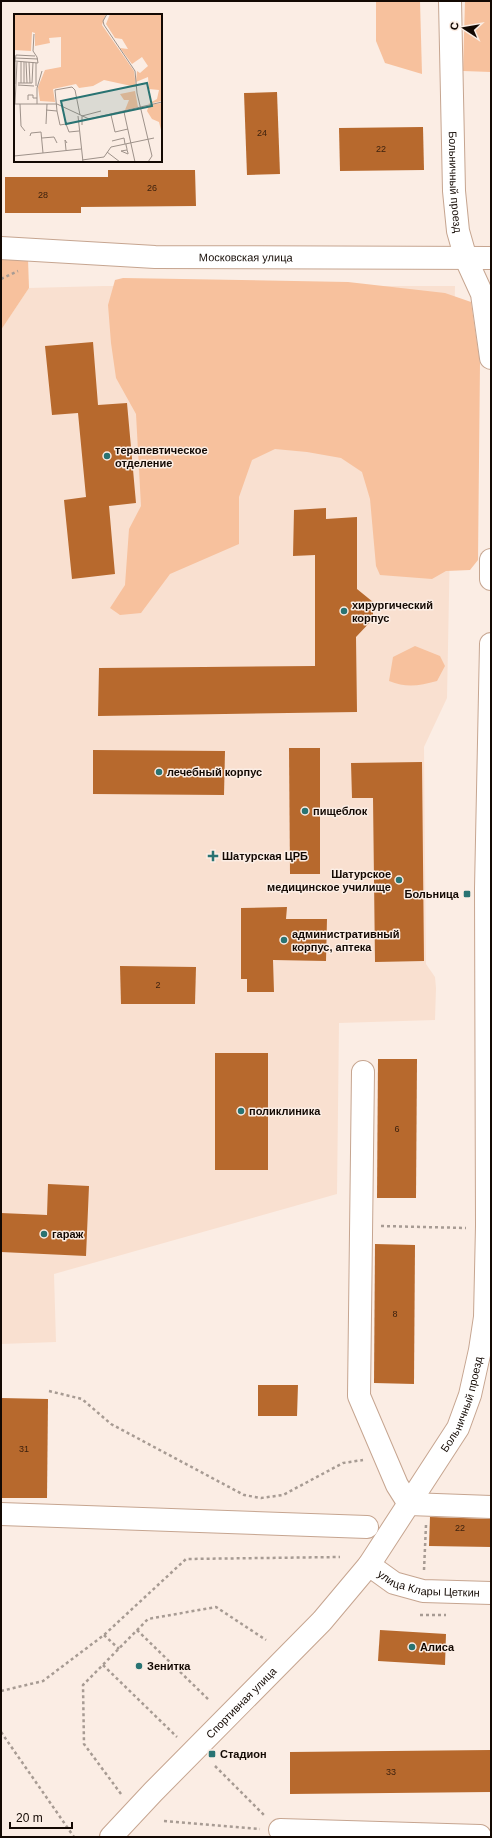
<svg xmlns="http://www.w3.org/2000/svg" width="492" height="1838" viewBox="0 0 492 1838" font-family="Helvetica,sans-serif">
  <style>
    .built { fill: #f9e0d0 }
    .green { fill: #f7c19d }
    .building { fill: #b7692d }
    .lines { fill: none; stroke-linecap: round; stroke-linejoin: round }
    .minor-casing { stroke: #c6a590; stroke-width: 24 }
    .path { stroke: #a79b93; stroke-width: 2.5; stroke-dasharray: 3 3; stroke-linecap: butt }
    .minor { stroke: #fff; stroke-width: 22 }
    .poi-dot { fill: #297372; stroke: #fbede4; stroke-width: 1.5 }
    .labels { text-anchor: middle; dominant-baseline: central; stroke-width: 3; stroke-linejoin: round; paint-order: stroke }
    .number-label { font-size: 9px; fill: #3c210e }
    .street-label { font-size: 11px; fill: #130903; stroke: #fbede4 }
    .poi-label { font-size: 11px; font-weight: bold; fill: #130903; stroke: #fbede4; text-anchor: start }
    .inset-road { fill: none; stroke: #9e928a; stroke-width: 1 }
    .view { fill: #297372; fill-opacity: 0.15; stroke: #297372; stroke-width: 2 }
    .inset-edge { fill: none; stroke: #130903; stroke-width: 2 }
  </style>
  <rect width="100%" height="100%" fill="#fbede4"/>
  <path class="built" d="M103,286h352l-8,412 -23,49 2,217 9,13 1,11 -1,32 -96,3 -2,171 -283,80 2,68 -55,2v-1014l28,-42z"/>
  <g class="green">
    <path d="M376,1h44l2,73 -37,-11 -9,-22z"/>
    <path d="M465,1h26v71l-28,-1z"/>
    <path d="M1,257l27,2 1,29 -28,42z"/>
    <path d="M123,278l225,4 97,11 26,9 9,61 -2,197 -8,10 -24,1 -14,8 -52,-4 -4,-9 -6,-67 -8,-27 -21,-14 -34,-6 -32,-3 -23,11 -13,37v47l-69,30 -29,39 -21,2 -10,-7 15,-23 4,-56 12,-23 -5,-92 -20,-36 -5,-35 -3,-38 7,-25z"/>
    <path d="M415,646l25,10 5,10 -8,15c-18,5 -31,7 -48,0l4,-24z"/>
  </g>
  <g class="building">
    <path d="M277,92l3,82 -33,1 -3,-82z"/>
    <path d="M423,127l1,43 -84,1 -1,-43z"/>
    <path d="M108,170h87l1,36 -115,1v6h-76v-36h103z"/>
    <path d="M93,342l5,63 29,-2 9,100 -27,3 6,68 -43,5 -8,-79 22,-3 -8,-84 -26,2 -7,-69z"/>
    <path d="M326,508v11l31,-2v72l16,13v17l-17,18 1,75 -259,4 1,-48 216,-2v-111l-22,1 1,-46z"/>
    <path d="M289,748h31v126h-30z"/>
    <path d="M93,750l132,1 -1,44 -131,-1z"/>
    <path d="M422,762l2,199 -49,1 -2,-164h-21l-1,-35z"/>
    <path d="M287,907l-1,12h41l-1,42 -53,-1 1,32h-27v-13h-6v-71z"/>
    <path d="M120,966l76,1 -1,37h-74z"/>
    <rect x="215" y="1053" width="53" height="117"/>
    <path d="M378,1059h39l-1,139h-39z"/>
    <path d="M48,1184l41,2 -3,70 -85,-4v-39l46,2z"/>
    <path d="M375,1244l40,1 -1,139 -40,-1z"/>
    <path d="M258,1385h40l-1,31h-39z"/>
    <path d="M1,1398l47,1 -1,99h-46z"/>
    <path d="M430,1517l61,2v28l-62,-1z"/>
    <path d="M380,1630l66,4 -1,31 -67,-4z"/>
    <path d="M491,1750v42l-201,2v-42z"/>
  </g>
  <g class="lines">
    <g class="minor-casing">
      <g id="minor">
        <path id="s1" d="M450,1l4,190 4,40 8,28 16,35 9,64"/>
        <path id="s2" d="M1,248l154,9 336,1"/>
        <path d="M491,560v19"/>
        <path d="M363,1072l-4,324 38,89 12,19 82,3"/>
        <path d="M1,1514l366,13"/>
        <path id="s3" d="M369,1565l25,18 29,8 68,2"/>
        <path d="M280,1830l200,6"/>
        <path id="s4" d="M111,1837l42,-45 169,-171 47,-56 89,-137 12,-33 10,-45 5,-33 2,-91 -1,-337 5,-245"/>
      </g>
    </g>
    <g class="path">
      <path d="M1,279l17,-8"/>
      <path d="M381,1226l85,2"/>
      <path d="M49,1391l33,8 29,25 133,71 17,3 22,-3 60,-32 20,-3"/>
      <path d="M424,1570l2,-45"/>
      <path d="M420,1615h26"/>
      <path d="M137,1630l73,71"/>
      <path d="M104,1635l15,14"/>
      <path d="M103,1665l74,72"/>
      <path d="M1,1691l42,-10 61,-46 82,-76 154,-2"/>
      <path d="M1,1732l73,105"/>
      <path d="M215,1766l50,50"/>
      <path d="M121,1794l-37,-50 -1,-59 65,-66 68,-12 50,33"/>
      <path d="M164,1821l96,8"/>
    </g>
    <use href="#minor" class="minor"/>
  </g>
  <g class="poi-dot">
    <circle cx="107" cy="456" r="4"/>
    <circle cx="344" cy="611" r="4"/>
    <circle cx="159" cy="772" r="4"/>
    <circle cx="305" cy="811" r="4"/>
    <path d="M211 850h4v4h4v4h-4v4h-4v-4h-4v-4h4z"/>
    <circle cx="399" cy="880" r="4"/>
    <rect x="463" y="890" width="8" height="8" rx="2"/>
    <circle cx="284" cy="940" r="4"/>
    <circle cx="241" cy="1111" r="4"/>
    <circle cx="44" cy="1234" r="4"/>
    <circle cx="412" cy="1647" r="4"/>
    <circle cx="139" cy="1666" r="4"/>
    <rect x="208" y="1750" width="8" height="8" rx="2"/>
  </g>
  <g class="labels">
    <g class="number-label">
      <text x="262" y="133">24</text>
      <text x="381" y="149">22</text>
      <text x="152" y="188">26</text>
      <text x="43" y="195">28</text>
      <text x="158" y="985">2</text>
      <text x="397" y="1129">6</text>
      <text x="395" y="1314">8</text>
      <text x="24" y="1449">31</text>
      <text x="460" y="1528">22</text>
      <text x="391" y="1772">33</text>
    </g>
    <g class="street-label">
      <text stroke="none"><textPath href="#s1" startOffset="181">Больничный проезд</textPath></text>
      <text stroke="none"><textPath href="#s2" startOffset="245">Московская улица</textPath></text>
      <text stroke="none"><textPath href="#s4" startOffset="562">Больничный проезд</textPath></text>
      <text stroke="none"><textPath href="#s3" startOffset="65">улица Клары Цеткин</textPath></text>
      <text stroke="none"><textPath href="#s4" startOffset="187">Спортивная улица</textPath></text>
    </g>
    <g class="poi-label">
      <text x="115" y="450">терапевтическое<tspan x="115" dy="13">отделение</tspan></text>
      <text x="352" y="605">хирургический<tspan x="352" dy="13">корпус</tspan></text>
      <text x="167" y="772">лечебный корпус</text>
      <text x="313" y="811">пищеблок</text>
      <text x="222" y="856">Шатурская ЦРБ</text>
      <text x="391" y="874" text-anchor="end">Шатурское<tspan x="391" dy="13">медицинское училище</tspan></text>
      <text x="459" y="894" text-anchor="end">Больница</text>
      <text x="292" y="934">административный<tspan x="292" dy="13">корпус, аптека</tspan></text>
      <text x="249" y="1111">поликлиника</text>
      <text x="52" y="1234">гараж</text>
      <text x="420" y="1647">Алиса</text>
      <text x="147" y="1666">Зенитка</text>
      <text x="220" y="1754">Стадион</text>
    </g>
  </g>
  <g transform="translate(14 14)">
    <rect width="148" height="148" fill="#fbede4"/>
    <path d="M0,0h92l-4,11 32,46 2,16 -32,-7 -11,6 -14,2 -3,-4 -23,5 2,13 -15,-1 -2,-14 7,-17 16,-3v-30l-12,1 1,5 -15,3v-13l-3,-1 -1,19 -17,-1zM96,0h52v87l-14,3 9,-5 2,-9 -10,-1 -1,-12 -12,5 1,-11 3,2 8,-7 -6,-9 -10,7 -12,-16 8,1 -6,-10 -7,-1 -9,-14zM121,77l3,16 -13,3 4,-10h-5l-4,-6zM148,89v27h-1l-2,-8 -7,-3 -5,-8 2,-6z" fill="#f7c19d"/>
    <path class="inset-road" d="M93,0l-4,7 1,4 31,46 2,22 15,63 -4,6M20,20l-1,17 4,6 1,6 -23,-2 1,-6 19,1M1,44l23,1M1,47v23M7,48v21M10,48v21M12,48l1,21M15,48l1,21M22,49v23M4,69h14l1,-21M4,71l16,1M14,86v-5h5v3h4M0,90h43l32,15 73,-17M1,90l2,-42M6,90l1,22 4,5M23,90v-16l5,-17M32,96l11,1 -2,-21 17,-3 3,3 5,25M43,97l3,14 6,-1 3,8 10,-1M110,98l11,50M97,101l4,17 13,-3M64,102l5,46M32,110l1,-20M68,111v-9l19,-5M16,122l1,-3 10,-1 2,21M28,124l12,-1 3,6M98,127l12,-3 1,6M112,130v1l1,4v1l1,3v1l-7,-3 6,-1M52,136l-1,-10 2,3M93,138l13,10M0,142l67,-7M68,146l22,-3 7,-10 43,-9"/>
    <path class="view" d="M133,69l5,23 -86,18 -5,-23z"/>
    <rect width="148" height="148" class="inset-edge"/>
  </g>
  <rect width="492" height="1838" fill="none" stroke="#130903" stroke-width="4"/>
  <g transform="translate(464 28) rotate(282)" stroke="#fbede4" stroke-width="3" paint-order="stroke">
  <path d="M0-3L7 15L0 10L-7 15Z" fill="#130903"/>
  <text y="-6" font-size="11" font-weight="bold" text-anchor="middle" fill="#130903">С</text>
  </g>
  <path d="M10 1822v6h62v-6" fill="none" stroke="#130903" stroke-width="2"/>
  <text x="16" y="1822" font-size="12" fill="#130903" stroke="#fbede4" stroke-width="3" paint-order="stroke">20 m</text>
</svg>
